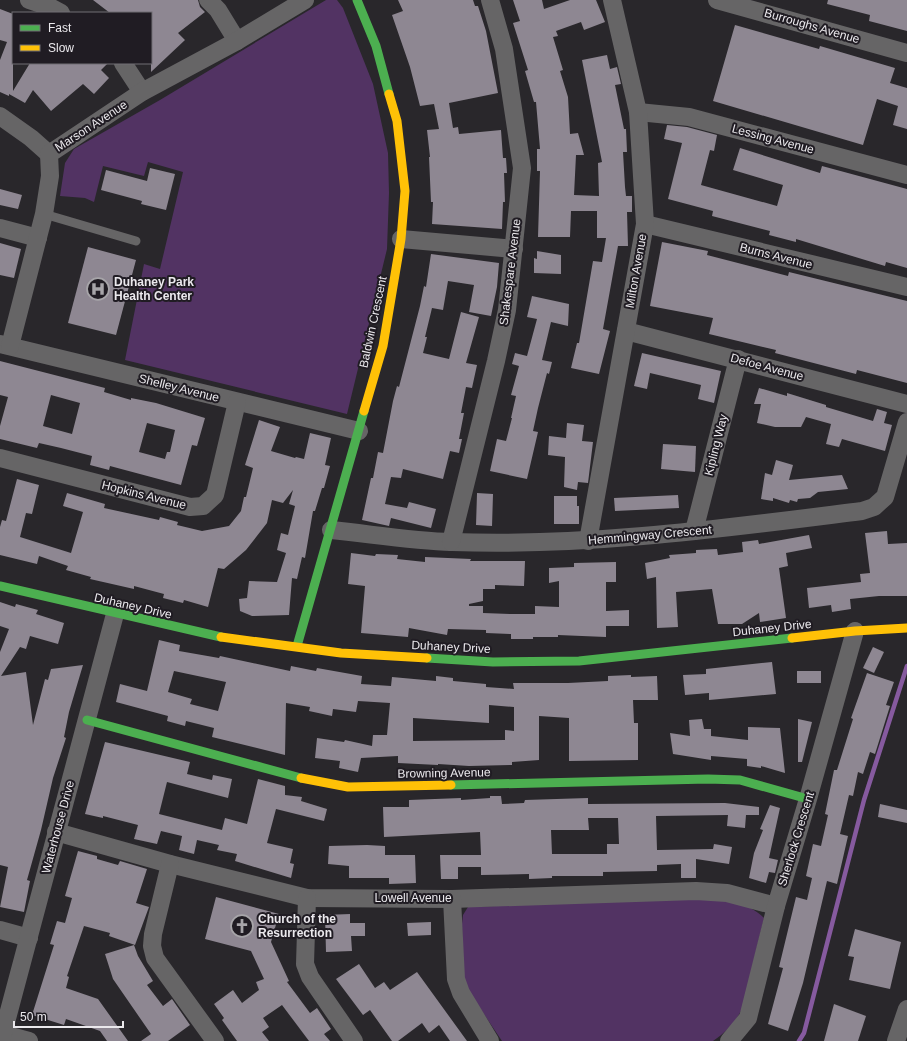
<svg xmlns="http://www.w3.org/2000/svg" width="907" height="1041" viewBox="0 0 907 1041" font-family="Arial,sans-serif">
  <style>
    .green { fill: #523363 }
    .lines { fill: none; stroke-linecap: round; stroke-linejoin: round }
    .stream { stroke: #865a9f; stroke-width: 4.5 }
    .building { fill: #8e8792; fill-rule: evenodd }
    .lane { stroke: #666566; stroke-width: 9 }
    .street { stroke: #666566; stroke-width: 18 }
    .fast { stroke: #4caf50; stroke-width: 9 }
    .slow { stroke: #ffc107; stroke-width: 9 }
    .labels { text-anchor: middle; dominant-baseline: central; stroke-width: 4; stroke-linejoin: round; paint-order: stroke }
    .street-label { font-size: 12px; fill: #ebe9ed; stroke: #201c23 }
    .poi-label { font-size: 12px; font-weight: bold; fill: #ebe9ed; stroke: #201c23; text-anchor: start }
  </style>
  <rect width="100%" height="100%" fill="#29272b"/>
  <g class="green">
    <path d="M326,0h11l6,8 30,76 15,69 1,40 -2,56 -40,165 -222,-54 19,-96 16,5 23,-97 -35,-10 -4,14 -41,-10 -9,36 -9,-4 -25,-2 5,-33 9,-14 86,-49z"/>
    <path d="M663,900c32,0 76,-7 101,18l-22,91c-7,14 -16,23 -29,32h-211l-39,-58 -1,-59 1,-9 5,-8z"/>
  </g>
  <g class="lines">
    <path class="stream" d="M799,1041l5,-8 60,-233 43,-134"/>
  </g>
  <g class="building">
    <path d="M93,0h105l2,7 5,5 -27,21 7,7 -34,32v-59h-41z"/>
    <path d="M398,0h75l2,6h3l8,25 12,62 -49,10 4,25 5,-1 1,7 42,-4 2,28h3l1,15h-3l1,29h-2l-1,27 -70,-5 1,-22h-2l-2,-45h1l-3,-27 12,-1 -5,-25 -14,2 -10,-39 -18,-52 11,-4z"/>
    <path d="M513,0h29l2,9 26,-9h26l9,22 -21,8 -3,-8 -25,9 2,5 -5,1 10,33 -3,1 8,26 2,37 8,-1 6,22h-8l-2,40 25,1 -1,-33 4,-1 -20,-102 25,-5 3,14 7,-2 4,17 -6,1 9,44h2l1,23h-4l2,35 1,9h6v16h-5l1,34h-10l-15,83 7,2 -11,43 -28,-6 6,-25h2l14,-82 9,1 4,-24h-9v-27h-26l-1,26h-32l2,-66h-3v-22h3l-4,-47h-2l-9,-31 3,-1 -15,-47 7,-2z"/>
    <path d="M828,0h79v31l-38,-10 1,-6 -43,-11z"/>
    <path d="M0,9l13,5v77l17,-28h78l-7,7 8,8 -15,16 -11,-10 -32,27 -18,-21 -8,13 -16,-9v2l-9,-4v-32l7,-18 -7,-2z"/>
    <path d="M735,25l84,24 1,-3 75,22 -5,15 17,5v41l-14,-4 5,-19 -21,-7 -14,46 -150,-44z"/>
    <path d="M667,125l20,2 30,8 -3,16 -4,-1 -9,35 76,21 6,-21 -50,-15 7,-22 80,25 2,-7 85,23v79l-21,-6 -1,4 -89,-27v3l-27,-7 1,-4 -58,-15 1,-5 -45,-12 14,-56 -18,-4z"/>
    <path d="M150,168l25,6 -9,36 -25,-6 1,-3 -41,-11 5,-20 41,11z"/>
    <path d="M0,189l22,6 -4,14 -18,-4z"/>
    <path d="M662,242l46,9 -1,4 81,21 1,-4 118,29v82l-50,-13 -1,4 -81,-21 1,-3 -67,-16 4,-16 -63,-12z"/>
    <path d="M0,243l21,6 -7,29 -14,-3z"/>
    <path d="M88,247l48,13 -20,75 -48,-12z"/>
    <path d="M537,251l24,4v19l-27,-1v-15l3,1z"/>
    <path d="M431,254l68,9 -2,24 -6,29 -22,-4 5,-27 -26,-4 -5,29 -11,-2 -7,29h2l-4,16 26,6 12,-47 18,5 -13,46 11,2 -5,23 -6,-1 -5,26h3l-5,26h3l-3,14 -9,-2 -7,28 -40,-10 -2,9 -10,-1 -6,27 22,4 2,-6 27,7 -5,19 -40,-10 -2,8 -27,-6 9,-42h2l5,-26 5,1 10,-52 4,-15 2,1 21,-81 4,-20 2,1z"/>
    <path d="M532,296l37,8 -1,22 -17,-4 -9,38 10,2 -3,12 -2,-1 -9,35 -5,23 5,1 -11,47 -37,-8 7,-32 9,2 6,-23h-1l5,-22 -5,-1 8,-29 -7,-2 3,-11 12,3 10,-37 -10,-2z"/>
    <path d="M642,353l79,18 -7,32 -16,-4 3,-14 -51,-12 -3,16 -13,-3z"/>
    <path d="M0,361l105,27 -1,4 27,8v-2l25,5 49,15 -8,28 -5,-1 -11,40 -71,-19 -1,4 -19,-5 2,-9 -31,-8 -22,-5 -2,5 -37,-9v-13l8,-29 -8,-2zM51,395l29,8 -8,31 -29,-8zM147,423l28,7 -5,22h-3l-2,7 -26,-7z"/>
    <path d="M759,388l28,8v-3l39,12v2l47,14 4,-12 10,3 -3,11 8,2 -7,26 -43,-12 -3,8 -13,-3 5,-20 -25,-7 -5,10h-26l-18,-4 4,-19h-7z"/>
    <path d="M259,420l21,7 -9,24 24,7 1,-1 8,2 6,-26 21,5 -6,27 5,1 -6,22h-2l-7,23h-2l-8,47 -3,-1 -5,22 -5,-1 -3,37 -37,1 -12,-5 -1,-12 8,-1 2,-17 28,1 9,-29 -9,-3 4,-17 7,2 7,-29 -6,-2 4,-14 -10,13 -11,-3 -5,23 -21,27 -22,19 -6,-1 -10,39 -24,-7 -1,3 -20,-5 1,-4 -30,-8v3l-44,-10 1,-2 -25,-7 2,-4 -29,-10 -2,8 -37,-9v-28l2,-7 4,1 11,-42 22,6 -7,29 -6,-1 -6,24 51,16 12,-41 -20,-6 4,-13 38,11 -1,4 55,12 1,-3 18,5 -1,3 25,6 27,-5 12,-15 3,-14h2l7,-29 -8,-3z"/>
    <path d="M567,423l17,2 -2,16 11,1 -5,41 -10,-1 -1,8 -13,-3 1,-30 -17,-2 1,-19 17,2z"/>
    <path d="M663,444l33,2 -1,26 -34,-3z"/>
    <path d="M776,460l17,5 -4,15 53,-5 6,14 -30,3 -8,6 -12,1 -1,3 -7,-2 -1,3 -16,-5v3l-12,-2 4,-26 7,2z"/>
    <path d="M477,493l16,1 -1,32 -16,-1z"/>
    <path d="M678,495l1,13 -64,3 -1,-13z"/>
    <path d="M554,496h23v10h2v18h-25z"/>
    <path d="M887,531l1,13 19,-1v53h-28l-29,3 1,10 -19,3 -1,-7 -22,3 -2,-20 54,-6 -1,-8 10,-1 -5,-40z"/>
    <path d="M809,535l3,13 -26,5 2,13 -9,2 7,50 -26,4 -1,-9 -17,11h-24l-6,-35 -36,3 2,35 -21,1 -1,-51 -9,2 -2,-16 25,-5 -1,-3 27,-2v-3l21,-1 1,6 25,-3 -1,-10 16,-2 1,4z"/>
    <path d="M351,553l24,3 1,-2 22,1 -1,4 28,3v-5l46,2 -1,2h55l-1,25 -29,-1v4h-12v12l-14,3v2h14v7l28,1h24v-8l24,1v-26l-10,2v-15l25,-1v-4l42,-1v20h-10v29l23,-1v16h-23v11l-48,-2v2h-25v2h-22v-5l-25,-1v-3l-38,-1 -1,6 -38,-7 -1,9 -47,-4 4,-47 -17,-2z"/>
    <path d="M0,602l15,5 1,-3 22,6 -2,4 28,9 -6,21 -28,-8 -4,13 -6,-2 -19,29 25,-4 7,53 12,-46 3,1 3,-11 32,-4 -14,47 -5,25 2,1 -13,40 -12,52 -14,50 3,1 -6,31 -24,-5 8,-40 -8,-2v-213l9,-23 -9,-3z"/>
    <path d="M159,640l21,5 -1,6 40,7 1,-2 70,15 1,-5 25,5 1,-3 45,8 -1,8 30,2 1,-9 44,4v-5l17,2v3l33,3v3l28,2 -1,-6h55l40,-2v-5l23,-1v2l26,-1 1,24h-25l1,23h4v37l-69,1v-43l-30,-2v44l-27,2v3l-43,1 -31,-2v1l-40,-2v-7l-37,2 -3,14 -19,-4 1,-7 -25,-3 2,-20 27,4 1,-2 27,6 1,-11h14l3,-32 -32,-2 -2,11 -23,-3 -1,7 -23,-5 1,-4 -24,-4 -1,52 -73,-18 2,-9 -28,-7 -1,5 -18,-5 1,-5 -52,-14 4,-18 27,7zM174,671l52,11 -8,29 -28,-7 2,-5 -24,-7zM489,705l25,2v24l-9,-1v10l-92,1v-23l76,5z"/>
    <path d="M873,647l11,5 -10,21 -11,-5z"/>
    <path d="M772,662l4,32 -67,6v-7l-24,2 -2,-20 23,-1v-5z"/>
    <rect x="797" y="671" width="24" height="12"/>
    <path d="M867,673l27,9 -8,23 4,1 -15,48 -5,-2 -7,22 -5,-2 -5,24 -4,-1 -9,39 8,2 -11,48 -10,-3 -24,102 -15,48 -20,-7 15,-56 -4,-1 17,-70 11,3 5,-22 -6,-2 7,-32 8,2 7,-31 -3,-1 9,-44h3l16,-51 -2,-1z"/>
    <path d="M702,719l2,10h7v7l37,4v-13l32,1 5,45 -24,-7v2l-14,-2v-7l-36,-3v4l-38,-6 -3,-21 20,3 -1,-16z"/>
    <path d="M798,719l14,3 -10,40h-4z"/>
    <path d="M105,742l85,20 -3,12 25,6 1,-5 19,4 -4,19 -61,-16 -8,32 63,16 3,-12 22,6 11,-45 27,7v9l17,2 -1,4 26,8 -3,12 -48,-12 -9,34 26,6 -3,14 4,1 -3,14 -56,-17 2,-7 -20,-4 2,-5 -22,-5 -3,14 -15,-4 3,-14 -21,-5 -4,13 -23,-5 4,-14 -35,-9v2l-18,-4z"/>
    <path d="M490,796h11l1,8 22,-1 1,-3 63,-2v6l137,-1 34,4v8h-13l-1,13 -18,-2 1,-11 -72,1 1,34 56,-1 1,-5 18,3 -3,17 -33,-5v19h-15v-14l-24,1v6l-54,1v4h-51v2l-23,1v-5l-48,1v-8h-23v12h-17l-1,-24h41l-1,-23 -96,5 -1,-30h26v-7l52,-2v2l29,-2zM588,818h30l1,26h-12v10h-55l-1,-24h38z"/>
    <path d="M880,804l27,6v13l-29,-6z"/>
    <path d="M770,805l10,3 -11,50 9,2 -3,13 -6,-1 -3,11 -17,-5 5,-25 9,-23 -3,-1z"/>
    <path d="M367,845l18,1v9h30l1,28 -27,1v-6h-40v-12l-21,-2 1,-18z"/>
    <path d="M78,851l19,5v3l21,6 2,-4 27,8 -11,34 13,4 -14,38 -26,-9 1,-3 -26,-7 -17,50 2,1 -3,11 32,11 30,42h-21l-7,-10 -34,-12 -2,6 -32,-10 22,-70 -4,-1 7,-23 8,2 7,-25 -7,-2z"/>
    <path d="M216,897l63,17 -8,28 18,39 -2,1 23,31 7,-5 14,21 -7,5 6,7h-21l-27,-36 -19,13 6,9 -7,5 7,9h-32l-15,-21 2,-2 -10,-14 19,-14 9,13 17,-13 -3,-8 8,-3 -13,-28 -46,-12z"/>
    <path d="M350,914v9h15v13h-14l1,15 -26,1 -1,-37z"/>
    <path d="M431,922v13l-23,1 -1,-13z"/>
    <path d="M855,929l46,13 -11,47 -41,-9 5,-23 -6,-1z"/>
    <path d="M134,945l4,11 15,25 -6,4 16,21 9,-7 18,26 -22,16h-27l10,-7 -38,-55 -8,-25z"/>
    <path d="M359,964l16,24 9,-6 6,8 27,-18 50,69h-17l-11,-16 -10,8 -7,-10 -24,18h-6l-22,-31 -7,5 -27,-36z"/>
    <path d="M834,1004l32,12 -8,25h-34z"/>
  </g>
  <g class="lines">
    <path class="lane" d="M44,214l92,27"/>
    <g class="street">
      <path d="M29,0l21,7 11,6"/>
      <path d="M208,0l10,10 19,31"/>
      <path d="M717,0l190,53"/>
      <path d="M123,63l19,29"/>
      <path d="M638,112l51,5 218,58"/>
      <path d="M0,116l31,22 18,16"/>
      <path d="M645,224l262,63"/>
      <path d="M0,228l38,10"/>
      <path d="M401,239l113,10"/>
      <path d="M626,331l281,73"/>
      <path d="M0,344l359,87"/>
      <path d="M10,346l34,-132 6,-38 -1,-22 93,-62 95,-51 68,-41"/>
      <path d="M0,458l190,49 13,-1 12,-11 22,-93"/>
      <path d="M331,530c40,4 81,11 121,12 137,5 274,-14 410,-31l12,-4 11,-10 22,-75"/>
      <path d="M694,531l44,-172"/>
      <path d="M588,541l57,-317 -7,-112 -26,-112"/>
      <path d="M451,542l45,-181 11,-51 15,-142 -18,-119 -14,-49"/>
      <path d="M56,832l114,32 137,34 145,1 244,-8 31,2 49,13"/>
      <path d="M170,864l-17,70 -1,12 3,12 60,83"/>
      <path d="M307,898l-2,66 5,13 44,64"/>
      <path d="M452,899l4,80 5,14 29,48"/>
      <path d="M0,930l29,8"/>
      <path d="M3,1034l26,7"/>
      <path d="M1,1041l114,-427"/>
      <path d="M729,1041l19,-23 28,-112 32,-107 47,-168"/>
      <path d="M896,1041l11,-32"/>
    </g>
    <g class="fast">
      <path d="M357,0l19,46 13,48"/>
      <path d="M0,586l221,51"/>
      <path d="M297,646l67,-235"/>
      <path d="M427,658l66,4 86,-1 213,-23"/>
      <path d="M87,720l214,58"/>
      <path d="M451,785l257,-6 32,1 68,19"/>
    </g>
    <g class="slow">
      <path d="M364,411l19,-65 18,-107 4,-48 -8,-70 -8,-27"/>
      <path d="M221,637l120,16 86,5"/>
      <path d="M792,638l63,-7 52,-3"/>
      <path d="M301,778l47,9 103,-2"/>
    </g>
  </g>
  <defs>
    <g id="hospital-ring" transform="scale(1.15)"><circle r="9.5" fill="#201c23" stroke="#a7a5a9" stroke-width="1.5"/><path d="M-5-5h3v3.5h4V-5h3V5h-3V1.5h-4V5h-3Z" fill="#a7a5a9"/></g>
    <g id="church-ring" transform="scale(1.15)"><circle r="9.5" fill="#201c23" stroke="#a7a5a9" stroke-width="1.5"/><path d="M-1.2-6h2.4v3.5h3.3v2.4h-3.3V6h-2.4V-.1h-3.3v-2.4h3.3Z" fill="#a7a5a9"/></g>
  </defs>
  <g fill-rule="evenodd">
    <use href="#hospital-ring" x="98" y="289"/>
    <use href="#church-ring" x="242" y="926"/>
  </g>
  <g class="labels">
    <g class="street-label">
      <text transform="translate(812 26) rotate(16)">Burroughs Avenue</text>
      <text transform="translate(91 126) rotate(-33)">Marson Avenue</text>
      <text transform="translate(773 139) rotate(15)">Lessing Avenue</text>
      <text transform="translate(776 256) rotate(14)">Burns Avenue</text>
      <text transform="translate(636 271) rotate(-80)">Milton Avenue</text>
      <text transform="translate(510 272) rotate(-83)">Shakespare Avenue</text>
      <text transform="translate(373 322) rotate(-78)">Baldwin Crescent</text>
      <text transform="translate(767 367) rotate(15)">Defoe Avenue</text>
      <text transform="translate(179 388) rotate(14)">Shelley Avenue</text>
      <text transform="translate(716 445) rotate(-76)">Kipling Way</text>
      <text transform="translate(144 495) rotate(14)">Hopkins Avenue</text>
      <text transform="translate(650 535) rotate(-5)">Hemmingway Crescent</text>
      <text transform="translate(133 606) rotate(13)">Duhaney Drive</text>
      <text transform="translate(772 628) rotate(-6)">Duhaney Drive</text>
      <text transform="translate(451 647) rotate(3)">Duhaney Drive</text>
      <text transform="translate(444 773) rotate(-1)">Browning Avenue</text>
      <text transform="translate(58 827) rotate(-75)">Waterhouse Drive</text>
      <text transform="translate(796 839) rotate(-73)">Sherlock Crescent</text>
      <text x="413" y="898">Lowell Avenue</text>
    </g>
    <g class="poi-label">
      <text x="114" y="282">Duhaney Park<tspan x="114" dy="14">Health Center</tspan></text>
      <text x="258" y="919">Church of the<tspan x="258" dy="14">Resurrection</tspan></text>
    </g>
  </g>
  <rect x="12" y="12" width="140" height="52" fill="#201c23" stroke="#716e74"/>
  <rect x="20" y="25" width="20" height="6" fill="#4caf50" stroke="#716e74"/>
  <text x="48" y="32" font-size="12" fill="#ebe9ed">Fast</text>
  <rect x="20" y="45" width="20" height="6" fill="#ffc107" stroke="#716e74"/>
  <text x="48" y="52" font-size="12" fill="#ebe9ed">Slow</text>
  <path d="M14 1021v6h109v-6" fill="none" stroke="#ebe9ed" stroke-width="2"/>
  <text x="20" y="1021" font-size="12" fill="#ebe9ed" stroke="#201c23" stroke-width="3" paint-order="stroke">50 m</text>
</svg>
